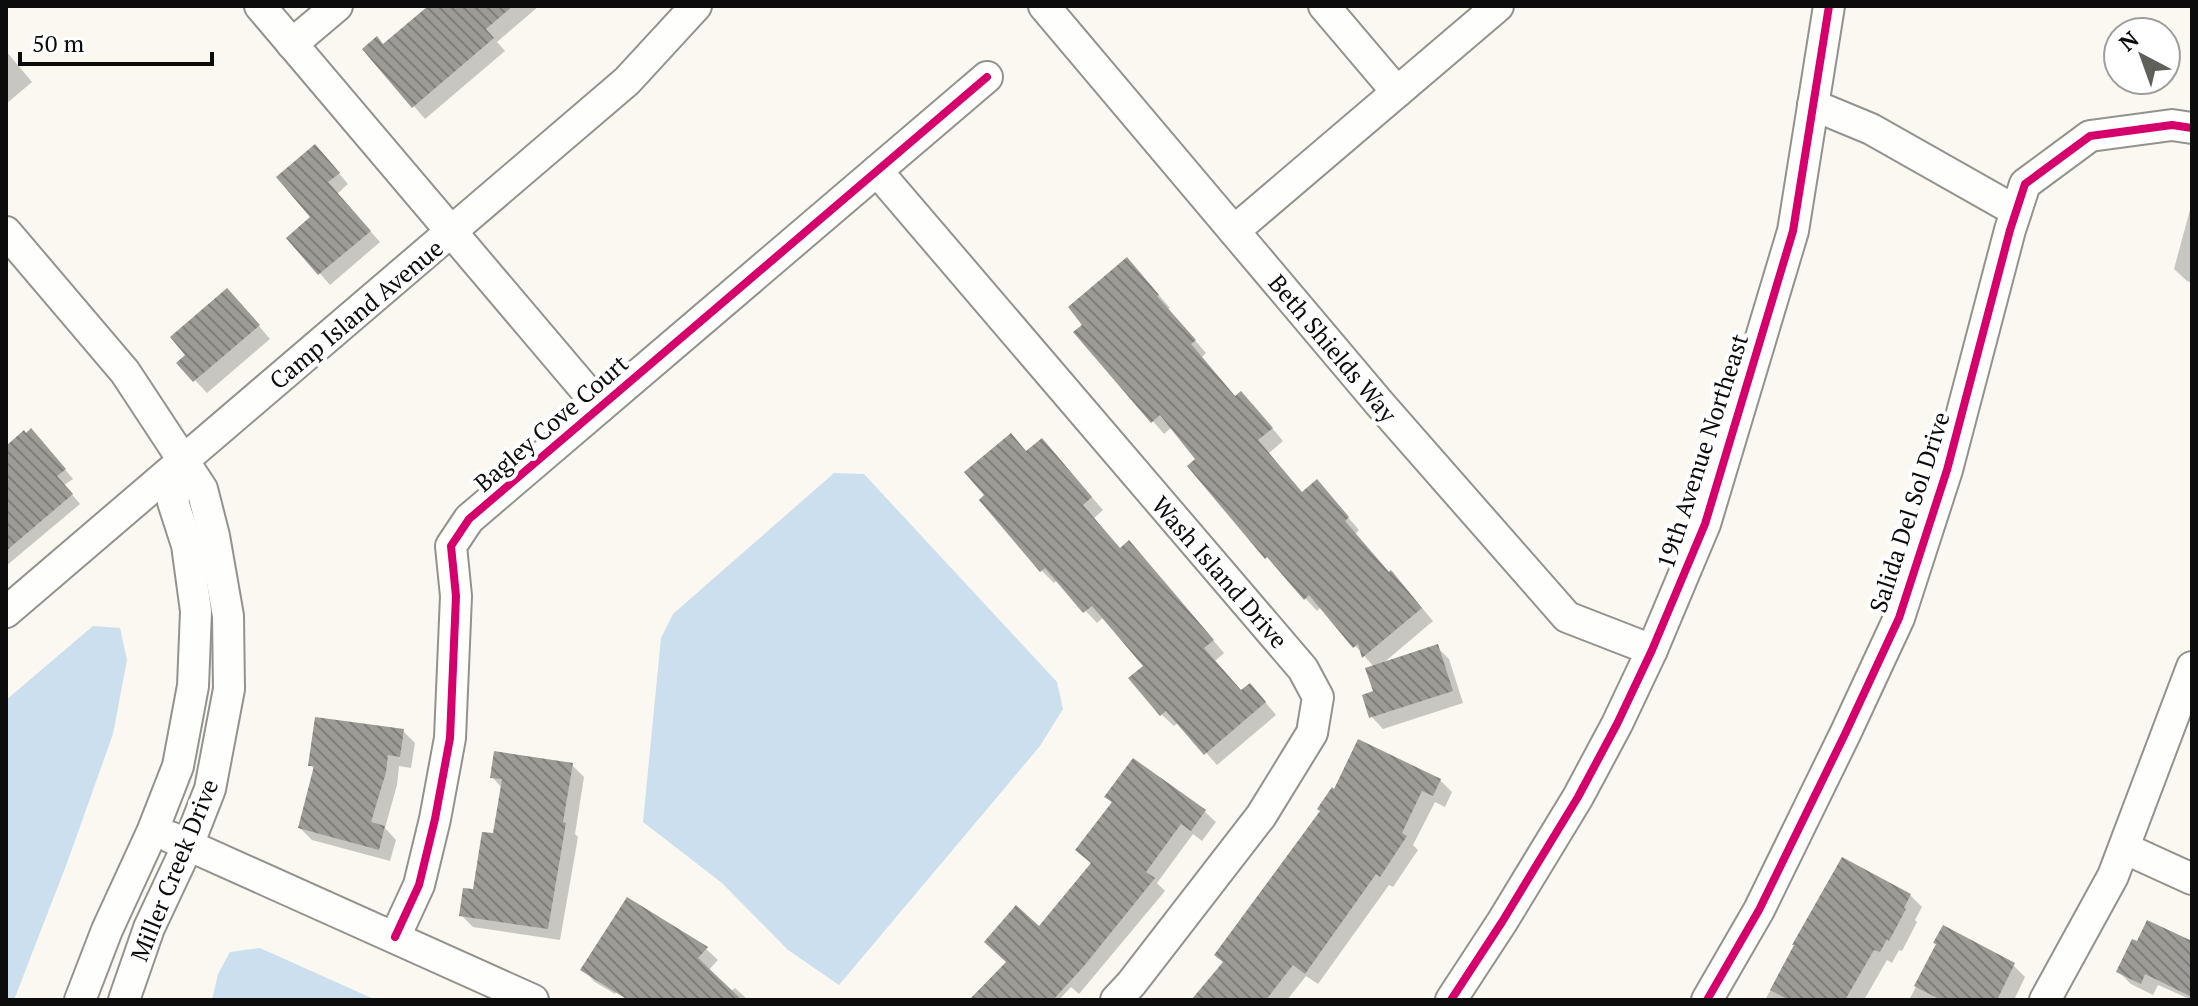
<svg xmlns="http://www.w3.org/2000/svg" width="2198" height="1006" viewBox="0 0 2198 1006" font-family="'PT Serif',serif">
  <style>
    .water { fill: #ccdfef }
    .shadow { fill: #0003 }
    .building { fill: url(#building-back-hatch) }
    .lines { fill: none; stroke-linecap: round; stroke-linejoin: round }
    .minor-casing { stroke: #93928f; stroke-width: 34 }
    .minor { stroke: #fefefd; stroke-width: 30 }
    .cycleway-casing { stroke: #fff; stroke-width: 13 }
    .cycleway { stroke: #d6006c; stroke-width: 8 }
    .labels { text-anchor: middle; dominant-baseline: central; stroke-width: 8; stroke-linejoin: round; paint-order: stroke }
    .street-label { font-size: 24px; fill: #0c0c0c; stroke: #fff }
  </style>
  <defs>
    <pattern id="building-back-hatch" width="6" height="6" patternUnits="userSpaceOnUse" patternTransform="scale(2)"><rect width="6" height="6" fill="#9c9b96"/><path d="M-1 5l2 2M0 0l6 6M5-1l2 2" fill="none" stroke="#7e7d79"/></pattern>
  </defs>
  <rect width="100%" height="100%" fill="#faf8f0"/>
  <g class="water">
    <path d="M834,473l30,1 193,208 6,27 -23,37 -201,239 -51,-35 -66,-67 -79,-61 18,-184 12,-24z"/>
    <path d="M93,626l27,2 7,32 -14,74 -46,129 -53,137h-8v-300z"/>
    <path d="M260,948l116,52h-164l6,-26 12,-22z"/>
  </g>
  <g class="shadow">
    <path d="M430,6h109l-42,36 8,9 -80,68 -60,-70 19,-3z"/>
    <path d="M6,51l26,31 -26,22z"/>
    <path d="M325,157l23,27 -11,10 43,48 -50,43 -41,-47 24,-20z"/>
    <path d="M2191,206h1v77l-5,-2 -13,-12z"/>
    <path d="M1139,272l31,36 -2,1 38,44 -4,4 34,41 17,7 30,36 -14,12 34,41h25l31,36 -4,4 34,40 14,11 30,36 -52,44 56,-18 12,12 14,44 -80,26 -12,-13 4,-23 -1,-26 -53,-60 -4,4 -50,-54 -78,-91 9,-7 -26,-32 -8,7 -88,-101z"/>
    <path d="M239,302l31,37 -63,54 -28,-30z"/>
    <path d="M40,439l33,40 -9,6 16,19 -74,62v-116z"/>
    <path d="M1027,453h27l49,57 -9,8 27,32 20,5 83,98 -9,8 27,31 20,6 14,17 -59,50 -38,-43 -5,4 -12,-11 -16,-49 -42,-49 -7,6 -40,-43 -3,3 -12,-12z"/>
    <path d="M403,731l12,12 -4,25 -12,-2 -2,19 -12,43 11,12 -6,21 -78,-21 -12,-12 15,-58 -5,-5z"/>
    <path d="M572,765l12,12 -9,57 3,3 -18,103 -87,-13 -12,-12 14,-23 20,-56 7,-48 -10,-11z"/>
    <path d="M1440,780l12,12 -7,15 -10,-5 -22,43 5,5 -25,37 -4,-2 -71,99 -12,-8 -19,24h-93l31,-37 97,-151z"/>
    <path d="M1107,797l97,14 12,11 -14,19 -9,-7 -36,49 8,8 -86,103 -8,-7 -12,13h-87l67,-71 53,-65 -15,-14 36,-46z"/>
    <path d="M1832,877l78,18 12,12 -7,13 2,2 -15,29 -3,-1 -7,13 -5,-3 -23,40h-99z"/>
    <path d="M2192,943v57l-34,-15 -5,10 -22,-11 -12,-12z"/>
    <path d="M1938,945l75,20 12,12 -11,23h-105z"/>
    <path d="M706,949l12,11 -10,11 22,21 5,-4 13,12h-120l-10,-10 -3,4 -20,-12 -12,-12z"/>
  </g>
  <g class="building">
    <path d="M428,6h85l-27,23 8,9 -82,70 -50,-59 15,-13 6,8z"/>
    <path d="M315,144l25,29 -12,9 43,49 -53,44 -32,-37 24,-21 -34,-40z"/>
    <path d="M1127,257l32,38 -2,1 39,44 -5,4 44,52 6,-5 32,37 -15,12 44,52 15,-13 32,38 -4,4 44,51 2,-2 31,38 -60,50 -4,-14 -5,4 -44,-53 -5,5 -37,-43 -2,2 -78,-93 8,-7 -35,-44 -9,8 -78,-91 9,-7 -14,-18z"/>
    <path d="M227,288l33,37 -67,57 -17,-19 9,-8 -15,-18z"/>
    <path d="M31,428l35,41 -9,7 16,18 -67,57v-105l18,-16 2,3z"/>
    <path d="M1011,433l15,18 16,-13 50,59 -9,8 37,43 9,-8 85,100 -10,8 37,42 9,-7 16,19 -62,53 -38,-44 -6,5 -32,-38 15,-12 -51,-60 -9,7 -38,-45 -5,4 -61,-72 5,-5 -20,-23z"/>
    <path d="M1438,644l15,47 -84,27 -7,-23 11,-4 -8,-23z"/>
    <path d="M315,717l89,12 -4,28 -12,-2 -2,17 -15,50 14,4 -6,24 -81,-22 16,-62h-6z"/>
    <path d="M1358,739l83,40 -8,17 -11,-5 -20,42 5,3 -27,41 -4,-3 -71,100 -12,-9 -27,35h-75l32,-38 -9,-7 106,-144 -3,-2 15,-22 2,2z"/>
    <path d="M494,751l79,12 -10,59 3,1 -18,106 -89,-13 4,-28 10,1 9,-57 11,1 9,-54 -12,-1z"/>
    <path d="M1133,758l73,52 -15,21 -10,-7 -35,48 9,6 -71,88 -31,34h-84l37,-38 -22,-20 32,-37 23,21 52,-63 -16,-13 37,-48 -8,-5z"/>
    <path d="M1842,857l69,37 -7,14 2,1 -17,32 -2,-2 -7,13 -6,-2 -29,50h-56l-19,-10 24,-45h-2z"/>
    <path d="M627,897l81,50 -10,11 44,42h-114l-48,-30z"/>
    <path d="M2147,920l45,21v56l-47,-23 -4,10 -25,-12 16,-33 5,2z"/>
    <path d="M1943,925l72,38 -18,37h-56l-27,-14 22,-42 -3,-1z"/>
  </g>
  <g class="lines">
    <g class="minor-casing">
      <g id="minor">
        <path d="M260,6l340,401"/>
        <path d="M1044,6l336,398 187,213 85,33"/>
        <path d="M1324,6l73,86"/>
        <path d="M292,44l45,-38"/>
        <path d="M1813,105l58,24 145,82"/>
        <path d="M877,171l426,498 15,28 -6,36 -51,83 -130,168 -15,16"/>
        <path d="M1234,231l264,-225"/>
        <path d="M6,232l119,140 77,117 12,47 14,80 1,73 -19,100 -22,56 -39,83 -25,72"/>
        <path d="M6,612l621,-531 69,-75"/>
        <path d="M170,837l363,163"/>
        <path d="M2124,848l68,31"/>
        <path d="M395,937l24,-52 16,-66 15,-81 6,-142 -5,-50 18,-27 518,-442"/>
        <path d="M80,1000l27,-70 46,-100 25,-64 15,-80 3,-75 -9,-66 -14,-43 10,-41"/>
        <path d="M1451,1000l51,-78 76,-125 39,-73 35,-74 53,-126 88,-293 36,-225"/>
        <path d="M1707,1000l52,-90 87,-178 53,-114 48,-148 63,-240 15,-46 65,-48 82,-11 20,3"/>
        <path d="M2045,1000l68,-124 79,-209"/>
      </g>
    </g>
    <use href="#minor" class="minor"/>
    <g class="cycleway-casing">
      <g id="cycleway">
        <path d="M395,937l24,-52 16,-66 15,-81 6,-142 -5,-50 18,-27 518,-442"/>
        <path d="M1451,1000l51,-78 76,-125 39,-73 35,-74 53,-126 88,-293 36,-225"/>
        <path d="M1707,1000l52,-90 87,-178 53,-114 48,-148 63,-240 15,-46 65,-48 82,-11 20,3"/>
      </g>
    </g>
    <use href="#cycleway" class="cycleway"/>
  </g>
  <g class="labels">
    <g class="street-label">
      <text transform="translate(356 314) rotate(-40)">Camp Island Avenue</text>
      <text transform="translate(1333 348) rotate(50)">Beth Shields Way</text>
      <text transform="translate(551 423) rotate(-41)">Bagley Cove Court</text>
      <text transform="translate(1702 451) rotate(-72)">19th Avenue Northeast</text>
      <text transform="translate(1909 512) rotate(-72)">Salida Del Sol Drive</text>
      <text transform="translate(1220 572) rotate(49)">Wash Island Drive</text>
      <text transform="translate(174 870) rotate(-68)">Miller Creek Drive</text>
    </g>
  </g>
  <rect width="2198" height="1006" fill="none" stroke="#0c0c0c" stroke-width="16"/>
  <g transform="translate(2142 56) rotate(319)"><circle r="38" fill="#ffffff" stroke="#9e9e9e" stroke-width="2"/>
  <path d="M0-6L14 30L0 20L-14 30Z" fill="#5f5f5c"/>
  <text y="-12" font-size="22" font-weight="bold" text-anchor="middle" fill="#0c0c0c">N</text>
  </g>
  <path d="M20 52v12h192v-12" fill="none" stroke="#0c0c0c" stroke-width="4"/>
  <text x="32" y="52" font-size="24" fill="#0c0c0c" stroke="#ffffff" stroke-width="6" paint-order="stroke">50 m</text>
</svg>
